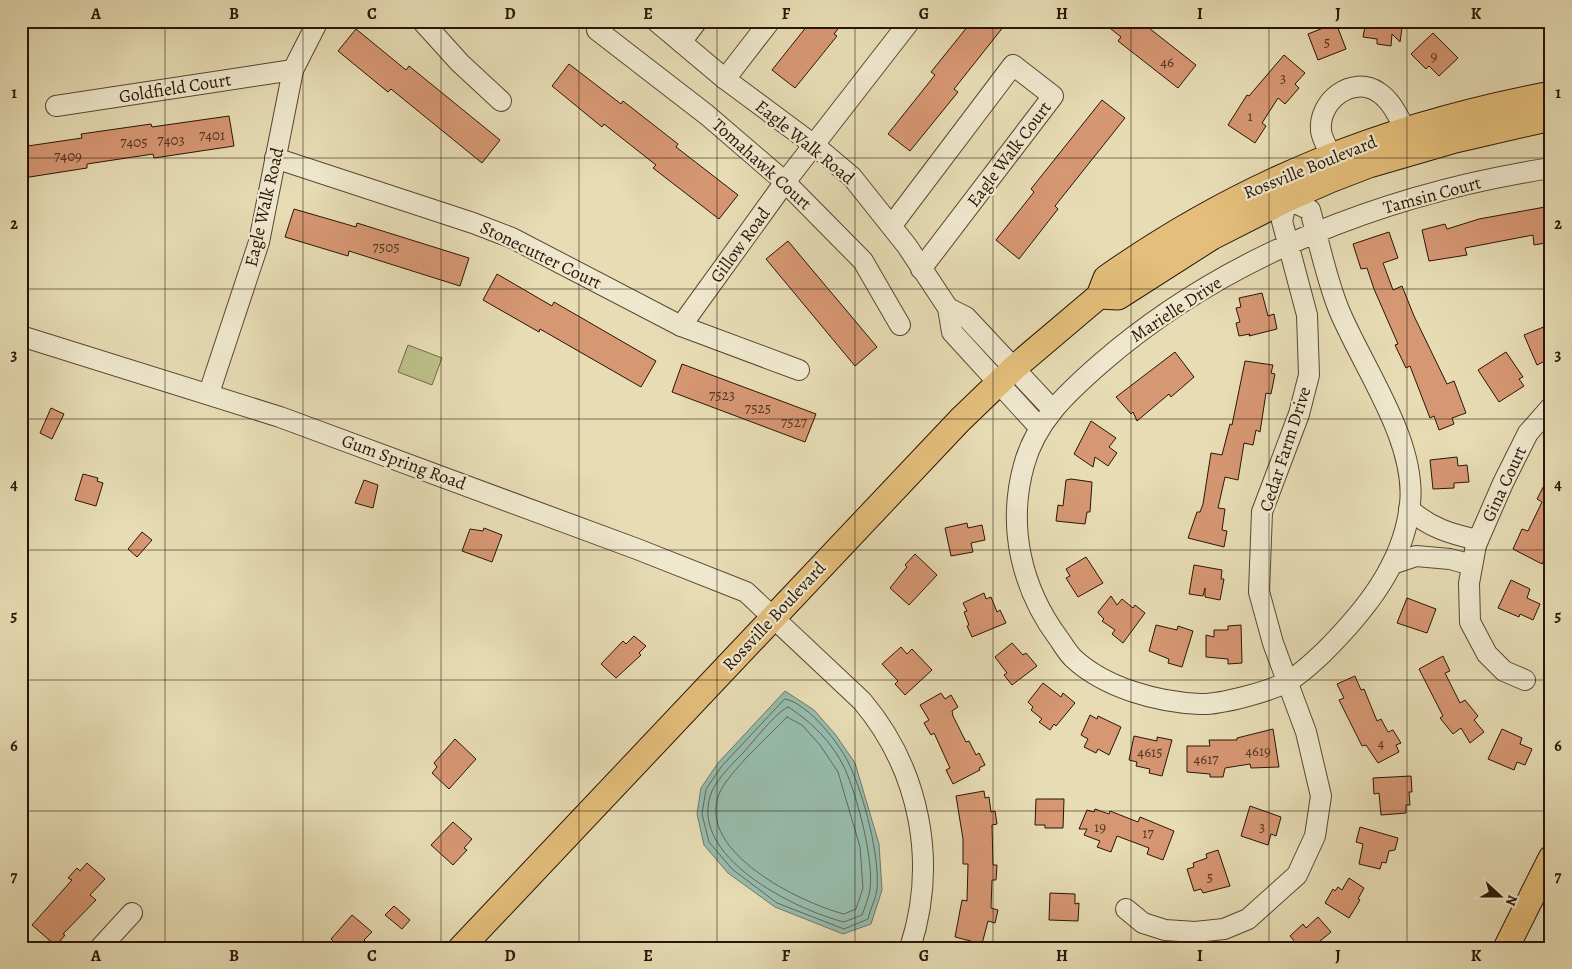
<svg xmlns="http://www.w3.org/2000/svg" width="1572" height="969" viewBox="0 0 1572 969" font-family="Alegreya,serif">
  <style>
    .green { fill: #bcbf89; stroke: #736a48 }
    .water { fill: #97bcad; stroke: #6b796b }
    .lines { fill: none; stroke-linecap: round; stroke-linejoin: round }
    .shore { stroke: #60685a; stroke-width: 1 }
    .building { fill: #d69773; stroke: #2a1507 }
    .minor-casing { stroke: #594732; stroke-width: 22 }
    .major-casing { stroke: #2a1507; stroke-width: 27 }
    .minor { stroke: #efe8ce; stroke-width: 20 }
    .major { stroke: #e4be7a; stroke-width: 25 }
    .grid { fill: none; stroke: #2a1507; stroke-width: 1; stroke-opacity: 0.55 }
    .labels { text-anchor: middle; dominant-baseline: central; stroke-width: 4.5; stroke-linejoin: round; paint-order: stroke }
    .number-label { font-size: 15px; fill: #553622 }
    .street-label { font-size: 18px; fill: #2a1507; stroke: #efe8ce }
    .neatline { fill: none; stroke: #2a1507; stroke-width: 2 }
    .grid-label { font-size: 16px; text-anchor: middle; font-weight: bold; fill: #2a1507 }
  </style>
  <rect width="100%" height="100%" fill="#e7dcb4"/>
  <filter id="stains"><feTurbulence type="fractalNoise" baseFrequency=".004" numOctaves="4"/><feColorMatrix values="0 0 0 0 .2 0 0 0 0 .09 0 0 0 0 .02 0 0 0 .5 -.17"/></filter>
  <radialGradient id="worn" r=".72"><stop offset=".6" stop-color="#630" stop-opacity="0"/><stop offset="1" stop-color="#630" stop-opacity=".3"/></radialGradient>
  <path class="green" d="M408,345l34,13 -10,27 -34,-13z"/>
  <path class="water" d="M785,691l29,19 21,24 20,29 24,81 3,46 -11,34 -28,10 -68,-27 -47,-34 -24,-28 -7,-31 4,-26 17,-25z"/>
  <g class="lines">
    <g class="shore">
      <path d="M785,699c23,4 56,46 65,67 14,30 30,91 27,123 -1,10 -7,20 -9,30l-24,10 -67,-26 -45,-34 -23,-27 -7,-28 4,-25 16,-23z"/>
      <path d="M788,707c23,14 45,36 57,62 12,27 29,90 25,120 -1,8 -5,18 -8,26l-18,7c-48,-12 -159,-66 -132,-131 7,-14 20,-27 31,-38 11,-12 32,-40 45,-46z"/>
      <path d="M787,717l15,8 18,20 18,27 22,75 3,41 -7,21 -12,5c-43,-11 -148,-62 -125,-120 10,-23 50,-58 68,-77z"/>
    </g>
  </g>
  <g class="building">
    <path d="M811,21h33l-10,13 3,2 -42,52 -23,-18z"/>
    <path d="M972,21h36l-54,68 4,3 -48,59 -22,-17 47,-59 -4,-3z"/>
    <path d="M1101,21h39l56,44 -18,23 -60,-47 3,-4z"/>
    <path d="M1366,21h37l-3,21 -8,-8 -1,12 -14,-2v-5l-14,-2z"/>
    <path d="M1336,23l10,26 -28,11 -10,-26z"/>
    <path d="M356,29l50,41 3,-4 91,74 -18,23 -91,-74 -3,3 -50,-41z"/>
    <path d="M1433,33l25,25 -19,18 -10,-10 -3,3 -15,-15z"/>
    <path d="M1284,55l21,18 -10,11 4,4 -14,16 -7,-6 -16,25 4,3 -11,17 -27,-18 19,-30 2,1z"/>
    <path d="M569,64l52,40 2,-3 55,43 -2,3 62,48 -19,24 -66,-51 3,-3 -52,-41 -2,3 -50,-41z"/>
    <path d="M1102,100l23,18 -70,88 3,3 -39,50 -23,-19 38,-48 -3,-3z"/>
    <path d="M229,116l5,30 -80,12 -1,-4 -66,10v4l-64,10 -2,-31 61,-9 -1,-4 70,-10 1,3z"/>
    <path d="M1545,207l6,1v34l-17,3 -1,-10 -68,13 2,7 -38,6 -7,-31 23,-6 2,5 32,-10z"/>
    <path d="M294,209l62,18 1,-4 112,35 -9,28 -111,-35 -1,5 -63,-19z"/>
    <path d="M1389,232l9,26 -15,5 10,27 9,-4 12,30 33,68 7,-3 12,32 -14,5 2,6 -15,6 -5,-14 -4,2 -20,-52 -4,2 -11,-23 3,-1 -24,-55 -7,-21 -6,1 -8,-25z"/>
    <path d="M788,241l89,106 -22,19 -89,-107z"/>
    <path d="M497,274l55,32 2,-4 102,59 -15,26 -101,-58 -1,3 -56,-32z"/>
    <path d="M1262,293l6,23 6,-2 3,15 -28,7 1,-2 -11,2 -3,-13 4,-1 -4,-14 5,-1 -2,-9z"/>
    <path d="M1551,324v34l-14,7 -13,-30z"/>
    <path d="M1175,352l19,25 -23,20 -2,-3 -32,27 -4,-9 -2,2 -15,-17z"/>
    <path d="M1506,352l17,25 -4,2 5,7 -25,16 -21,-32z"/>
    <path d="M1245,361l28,4 -2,8 4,1 -4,20 -5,-1 -6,39 -4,-2 -3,15 -9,-2 -6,37 -13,-3 -7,31 7,1 -3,21 5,1 -3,16 -36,-9 9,-26h3l3,-8 8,-51 11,2 8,-31 2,1z"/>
    <path d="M682,364l134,50 -11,28 -133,-50z"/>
    <path d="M51,408l13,6 -12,25 -12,-6z"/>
    <path d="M1091,421l25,17 -7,9 8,6 -9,13 -13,-9 -2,10 -19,-13z"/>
    <path d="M1457,457l1,9 9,-1 2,17 -15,1v5l-21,1 -3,-29z"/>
    <path d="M1551,472v75l-9,17 -29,-15 9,-20 6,2 14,-29 -5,-3z"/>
    <path d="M83,474l15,4 -1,3 6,2 -7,23 -21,-6z"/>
    <path d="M1071,479l21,3 -2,30h-3l-2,12 -29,-3 2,-16 5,1 3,-26z"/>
    <path d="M364,480l14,5 -5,23 -18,-5z"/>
    <path d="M967,523l1,5 14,-3 3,15 -14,3 2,9 -22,4 -6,-28z"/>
    <path d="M484,528l18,7 -10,27 -30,-11 8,-22 13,2z"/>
    <path d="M142,532l10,8 -15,17 -9,-8z"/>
    <path d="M915,554l22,21 -28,30 -19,-17 17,-21 -2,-2z"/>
    <path d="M1086,557l17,26 -25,14 -12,-19 4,-2 -4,-7z"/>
    <path d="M1194,565l28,5 -1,9h3l-4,21 -15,-3v-9l-2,8 -14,-2z"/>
    <path d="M1511,580l19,9 -3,9 13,6 -7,16 -13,-6 -1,3 -21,-9z"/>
    <path d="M984,593l2,6 5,-2 6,15 3,-2 6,13 -34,14 -5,-11 2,-1 -5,-13 3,-1 -4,-8z"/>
    <path d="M1111,596l6,9 5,-6 11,9 2,-3 10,8 -22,30 -11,-9 3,-4 -13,-9 2,-2 -5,-5 -1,-2z"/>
    <path d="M1407,598l29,11 -9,24 -30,-10z"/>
    <path d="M1156,625l21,5 1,-4 15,5 -11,36 -14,-4 1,-4 -20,-8z"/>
    <path d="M1241,625l1,38 -14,1v-5l-22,-2v-22l8,2v-7h14v-4z"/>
    <path d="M634,636l12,10 -7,7 2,2 -25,23 -15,-14 22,-23 3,3z"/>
    <path d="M1012,643l11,12 3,-2 11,13 -25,19 -8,-10 3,-2 -12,-16z"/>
    <path d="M901,647l6,7 5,-5 20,21 -27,25 -10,-11 3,-3 -16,-17z"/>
    <path d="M1443,656l7,15 -5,2 15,30 5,-3 13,16 -4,4 10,12 -14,11 -9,-15 -8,6 -13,-16 3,-2 -24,-47z"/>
    <path d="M1355,676l6,14 3,-1 13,32 4,-2 7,13 5,-2 8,13 -5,2 3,7 -21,11 -12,-18 -4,1 -23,-46 5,-2 -7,-14z"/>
    <path d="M1043,683l18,14 2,-4 12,10 -19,23 -2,-2 -4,6 -11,-8 3,-3 -11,-9 2,-3 -5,-5z"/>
    <path d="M941,693l4,6 6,-4 7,12 -6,4 1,5 13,26 3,-1 7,14 3,-2 6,12 -6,3 1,2 -27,14 -7,-14 4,-2 -16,-35 -3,2 -7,-12 5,-3 -9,-15z"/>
    <path d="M1090,715l7,4 1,-3 23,11 -12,28 -11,-6 -2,4 -12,-6 4,-8 -7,-4z"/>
    <path d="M1273,729l6,38 -28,1 -1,-4 -25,4 -2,9h-13v-3l-23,-2v-26h23l-1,-6h28v-2z"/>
    <path d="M1502,729l20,9 -2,6 12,5 -7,16 -8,-3 -3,8 -26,-11z"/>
    <path d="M1134,736l23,5v-4l15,3 -10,36 -13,-3 1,-4 -14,-3 1,-4 -8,-2z"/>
    <path d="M455,739l21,20 -27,30 -17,-16 5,-6 -3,-4z"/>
    <path d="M1411,776l1,16h-3l1,13h-4v8l-25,2 -2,-22 -5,1 -1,-16z"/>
    <path d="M984,791l1,7 4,-1 2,15 4,-1 2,13 -5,1 1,40h4l-1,15h-4l-1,28 7,2 -3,13 -7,-2 -6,23 -27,-7 7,-37 5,1 1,-37h-5v-25l-7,-43z"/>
    <path d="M1036,799h28l-1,29h-18v-3h-10z"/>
    <path d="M1250,806l31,11 -5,19 -5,-2 -3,11 -27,-9z"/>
    <path d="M1095,809l14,5 1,-3 28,11 2,-5 34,14 -11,29 -16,-6 2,-6 -32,-12 -6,16 -14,-5 3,-6 -16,-6 3,-6h-8l8,-19 7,2z"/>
    <path d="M453,822l19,17 -8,9 3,2 -14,15 -22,-20z"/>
    <path d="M1360,827l38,11 -3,12 -6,1 -3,12 -4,-1 -2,7 -21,-5 4,-20 -7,-2z"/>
    <path d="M1218,850l12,36 -27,7 -2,-4 -7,2 -7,-22 7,-2 -1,-4 14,-5 -1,-4z"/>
    <path d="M87,863l18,16 -15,16 6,5 -33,34 2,1 -9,11 -24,-21 40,-45 -4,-2 9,-10 3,3z"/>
    <path d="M1349,878l15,10 -6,11 2,1 -11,18 -24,-15 8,-14 2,2 3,-4 4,3z"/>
    <path d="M1050,893l25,1v10l4,-1 -1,18 -29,-1z"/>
    <path d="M394,906l16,14 -8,9 -17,-14z"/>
    <path d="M352,915l20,17 -8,8 9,8h-33l-9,-9z"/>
    <path d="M1318,917l13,15 -11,9 7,7h-27l-10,-12 13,-12 3,4z"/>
  </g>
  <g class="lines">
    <g class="minor-casing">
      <g id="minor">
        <path d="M422,21l38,42 41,38"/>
        <path d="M656,21l69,58 89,66 38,32 55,69 41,62 4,24 87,95"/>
        <path d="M597,30l110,85 78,67 78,79 37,64"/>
        <path d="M681,42l16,-21"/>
        <path d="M725,79l45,-58"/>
        <path d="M56,106l237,-36"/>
        <path d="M1331,156c-3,-8 -9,-17 -10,-25 -3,-30 31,-56 57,-39 13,8 20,24 27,37"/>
        <path d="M275,158l198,65 39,15 169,88 118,44"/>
        <path d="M892,225l121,-160 40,31 -132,173"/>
        <path d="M948,308l18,9 86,92"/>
        <path d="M681,326l104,-144 125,-161"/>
        <path d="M21,336l259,81 357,132 109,43 116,109c58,69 76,161 48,247"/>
        <path d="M209,393l50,-151 34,-172 25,-49"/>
        <path d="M1409,509c21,19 42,25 69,31"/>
        <path d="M1392,564l24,-8 34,3 22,6"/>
        <path d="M1525,680l-21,-9 -17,-17 -17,-32 -1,-39 7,-38 27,-62 25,-50 23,-26"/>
        <path d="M1126,909l17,14 22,7 30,2 29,-3 24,-10 49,-44 18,-39 6,-40 -15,-64 -33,-89 -14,-51 3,-80 37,-98 10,-39 -2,-60 -25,-94 5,-22 23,11c9,32 16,68 29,100 23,56 78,131 71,194 -6,60 -46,108 -87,149 -11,10 -25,24 -38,30 -18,9 -66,22 -85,21 -43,-2 -95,-16 -127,-46 -5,-5 -10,-13 -14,-19 -38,-51 -52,-113 -35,-174 12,-44 43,-72 76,-101 125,-109 288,-171 451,-196"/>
        <path d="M100,948l32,-35"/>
      </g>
    </g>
    <g class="major-casing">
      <g id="major">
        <path d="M1099,296l19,1 94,-60 75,-38 43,-19 39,-15 86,-25 96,-22"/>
        <path d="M461,948l499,-528 54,-52 85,-72 7,-18c138,-97 278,-152 445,-184"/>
        <path d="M1506,948l45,-90"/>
      </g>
    </g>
    <use href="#minor" class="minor"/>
    <use href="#major" class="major"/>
  </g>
  <path class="grid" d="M165,21v927M303,21v927M441,21v927M579,21v927M717,21v927M855,21v927M993,21v927M1131,21v927M1269,21v927M1407,21v927M21,158h1530M21,289h1530M21,419h1530M21,550h1530M21,680h1530M21,811h1530"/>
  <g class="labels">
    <g class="number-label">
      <text x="1327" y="42">5</text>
      <text x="1434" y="56">9</text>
      <text x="1167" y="62">46</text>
      <text x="1283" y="78">3</text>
      <text x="1250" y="116">1</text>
      <text x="212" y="135">7401</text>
      <text x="171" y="140">7403</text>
      <text x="134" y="142">7405</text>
      <text x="68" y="156">7409</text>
      <text x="386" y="247">7505</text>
      <text x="722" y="395">7523</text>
      <text x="758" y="408">7525</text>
      <text x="794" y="422">7527</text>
      <text x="1381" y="743">4</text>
      <text x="1258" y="751">4619</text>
      <text x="1150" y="752">4615</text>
      <text x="1206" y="759">4617</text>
      <text x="1100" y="827">19</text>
      <text x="1262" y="827">3</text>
      <text x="1148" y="833">17</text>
      <text x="1210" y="877">5</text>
    </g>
    <g class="street-label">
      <text transform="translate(175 88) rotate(-9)">Goldfield Court</text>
      <text transform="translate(805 142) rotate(39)">Eagle Walk Road</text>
      <text transform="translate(1009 154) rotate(-53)">Eagle Walk Court</text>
      <text transform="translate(762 164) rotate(42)">Tomahawk Court</text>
      <text transform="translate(1310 167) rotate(-22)">Rossville Boulevard</text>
      <text transform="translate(1432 195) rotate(-15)">Tamsin Court</text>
      <text transform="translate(264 207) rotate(-77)">Eagle Walk Road</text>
      <text transform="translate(740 245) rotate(-54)">Gillow Road</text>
      <text transform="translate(541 255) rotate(26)">Stonecutter Court</text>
      <text transform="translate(1176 309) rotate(-33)">Marielle Drive</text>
      <text transform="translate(1285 449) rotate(-72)">Cedar Farm Drive</text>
      <text transform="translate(404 462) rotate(20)">Gum Spring Road</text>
      <text transform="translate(1504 484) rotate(-65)">Gina Court</text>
      <text transform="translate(774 616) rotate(-47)">Rossville Boulevard</text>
    </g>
  </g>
  <rect width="1572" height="969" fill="none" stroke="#e7dcb4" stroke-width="55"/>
  <g transform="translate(1500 896) rotate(111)" stroke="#efe8ce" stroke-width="4" paint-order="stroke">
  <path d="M0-4L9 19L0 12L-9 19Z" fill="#2a1507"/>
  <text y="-8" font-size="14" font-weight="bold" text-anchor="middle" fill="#2a1507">N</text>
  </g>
  <rect x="28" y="28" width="1516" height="914" class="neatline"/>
  <g class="grid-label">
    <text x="96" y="19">A</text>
    <text x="234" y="19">B</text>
    <text x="372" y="19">C</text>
    <text x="510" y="19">D</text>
    <text x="648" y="19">E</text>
    <text x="786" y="19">F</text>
    <text x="924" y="19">G</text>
    <text x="1062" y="19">H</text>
    <text x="1200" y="19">I</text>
    <text x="1338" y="19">J</text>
    <text x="1476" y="19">K</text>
    <text x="14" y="98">1</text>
    <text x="1558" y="98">1</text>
    <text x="14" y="229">2</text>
    <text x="1558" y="229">2</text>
    <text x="14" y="360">3</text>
    <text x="1558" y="360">3</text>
    <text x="14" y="490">4</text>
    <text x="1558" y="490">4</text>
    <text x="14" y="621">5</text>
    <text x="1558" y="621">5</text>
    <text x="14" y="751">6</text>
    <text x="1558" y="751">6</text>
    <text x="14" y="882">7</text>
    <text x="1558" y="882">7</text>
    <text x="96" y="961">A</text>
    <text x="234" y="961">B</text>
    <text x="372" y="961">C</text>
    <text x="510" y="961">D</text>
    <text x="648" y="961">E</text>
    <text x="786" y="961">F</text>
    <text x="924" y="961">G</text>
    <text x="1062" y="961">H</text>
    <text x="1200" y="961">I</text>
    <text x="1338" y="961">J</text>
    <text x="1476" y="961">K</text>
  </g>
  <rect width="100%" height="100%" filter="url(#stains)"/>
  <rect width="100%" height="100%" fill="url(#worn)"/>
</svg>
